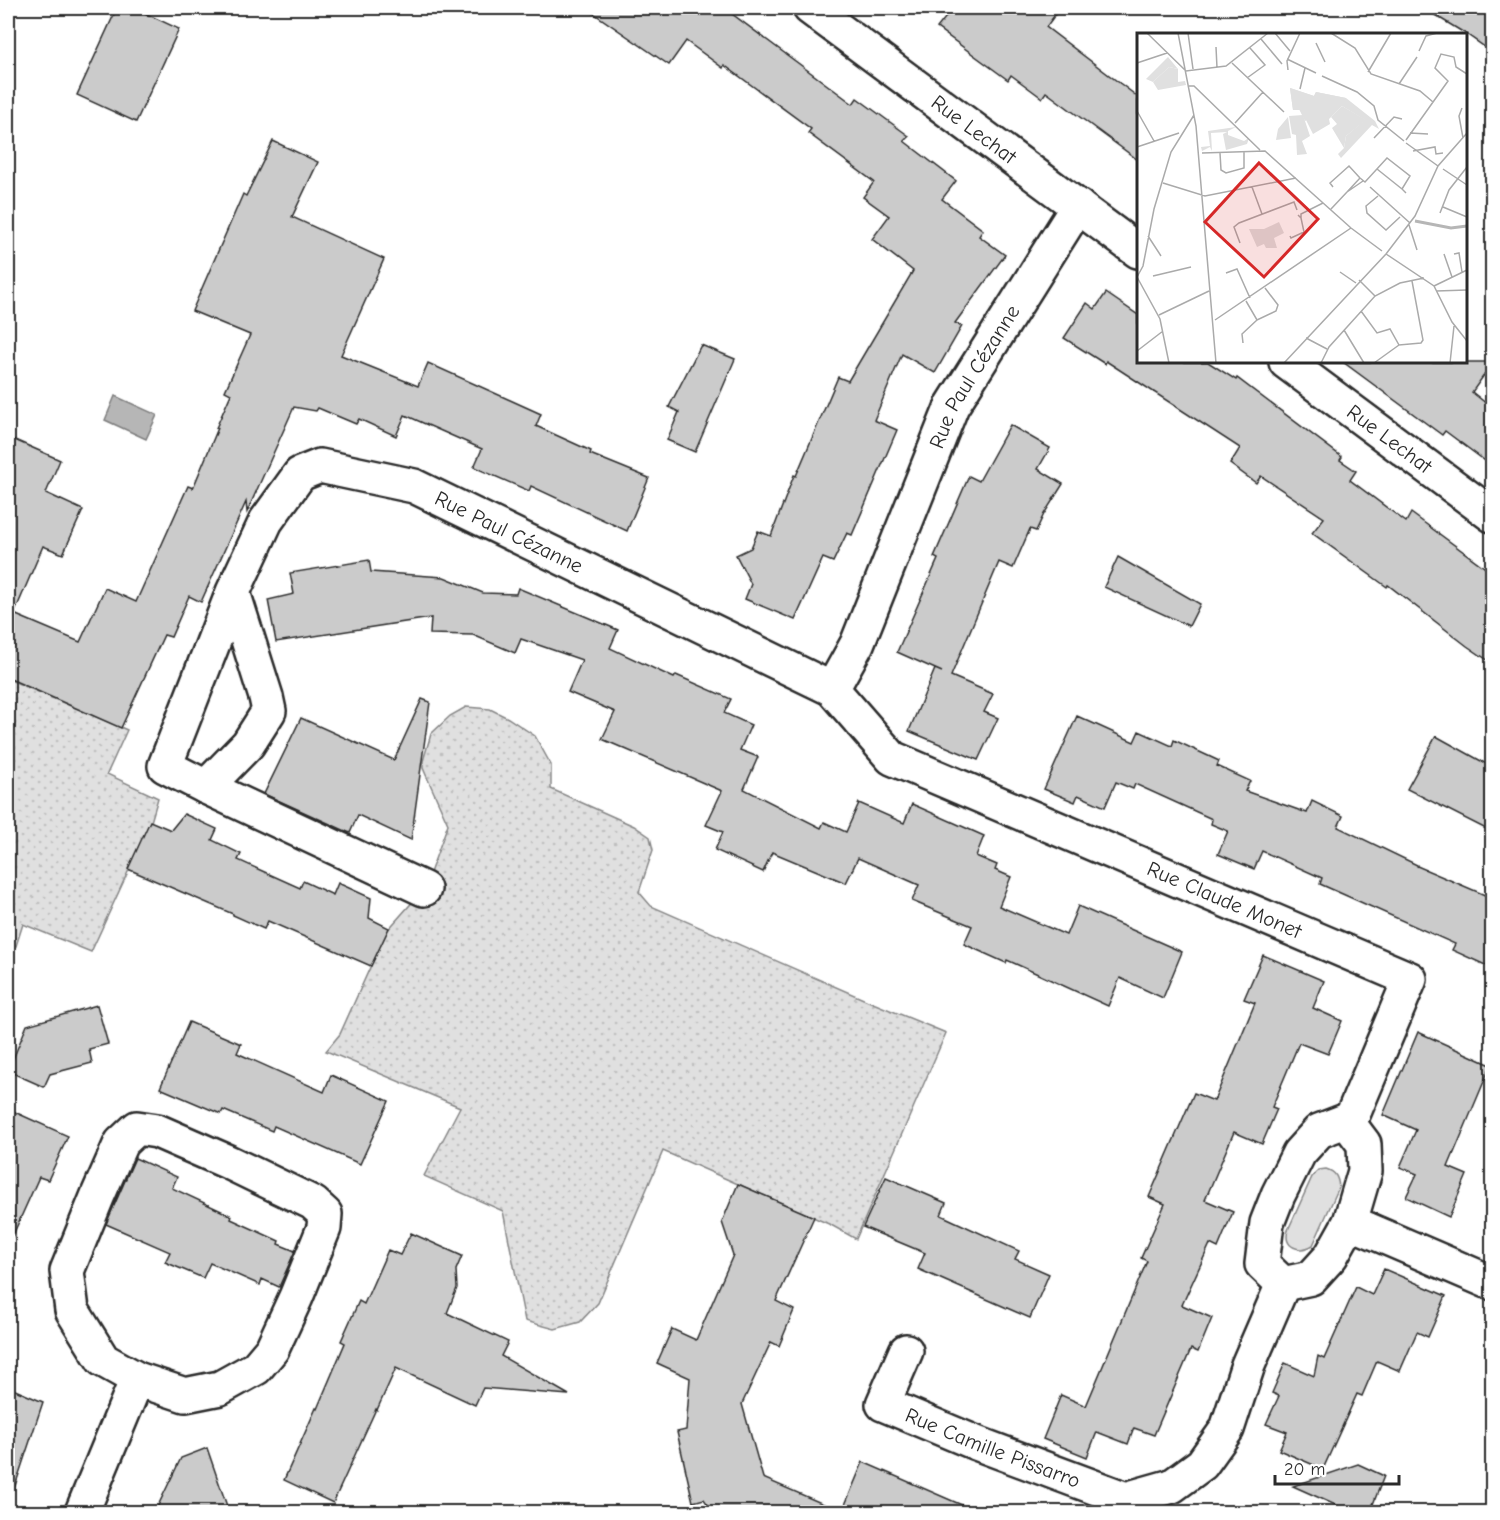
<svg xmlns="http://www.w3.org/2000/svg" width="1500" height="1520" viewBox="0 0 1500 1520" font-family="'Comic Neue',sans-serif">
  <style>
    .grass { fill: #e0e0e0; stroke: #868686; stroke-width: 1.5 }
    .park { fill: url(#park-dots); stroke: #868686; stroke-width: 1.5 }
    .water { fill: #b6b6b6; stroke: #7e7e7e; stroke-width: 1.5 }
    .building { fill: #cbcbcb; stroke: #2b2b2b; stroke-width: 1.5 }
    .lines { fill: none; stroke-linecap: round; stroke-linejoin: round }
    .minor-casing { stroke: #2b2b2b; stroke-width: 38 }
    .minor { stroke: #fff; stroke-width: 33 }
    .labels { text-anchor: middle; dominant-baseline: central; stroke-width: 4.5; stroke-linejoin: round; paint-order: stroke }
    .street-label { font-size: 21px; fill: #2b2b2b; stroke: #fff }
    .inset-river { fill: none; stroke: #b6b6b6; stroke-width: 3 }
    .inset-road { fill: none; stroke: #aaa; stroke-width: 1.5 }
    .view { fill: #d62828; fill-opacity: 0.15; stroke: #d62828; stroke-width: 3 }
    .inset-edge { fill: none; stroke: #2b2b2b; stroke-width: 3 }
  </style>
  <defs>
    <pattern id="park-dots" width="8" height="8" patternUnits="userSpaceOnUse" patternTransform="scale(1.5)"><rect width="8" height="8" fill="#e0e0e0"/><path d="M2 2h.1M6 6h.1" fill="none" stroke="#c0c0c0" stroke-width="1.8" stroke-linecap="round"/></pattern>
  </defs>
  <rect width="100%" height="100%" fill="#fff"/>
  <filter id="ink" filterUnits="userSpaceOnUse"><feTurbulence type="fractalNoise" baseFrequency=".0167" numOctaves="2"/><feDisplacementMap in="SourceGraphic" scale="12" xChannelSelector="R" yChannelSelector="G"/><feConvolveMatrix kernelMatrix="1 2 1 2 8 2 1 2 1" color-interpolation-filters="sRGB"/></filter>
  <g filter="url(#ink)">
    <path class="grass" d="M1326,1169c10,3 12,9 13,18l-26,58c-13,8 -30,3 -25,-15l24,-53 7,-7z"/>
    <g class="park">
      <path d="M8,679l119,51 -20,44 51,24 -7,24 -60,130 -68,-28 -7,22 -8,-4z"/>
      <path d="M466,707l24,2 18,9 27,18 16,29v24l83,37 16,11 3,13 -14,42 12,14 217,95 78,32 -90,206 -25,-14 -168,-74 -65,152 -18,19 -25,7 -30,-8 -22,-110 -79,-35 36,-69 -134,-56 14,-17 46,-102 38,-43 24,-65 -22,-49 -3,-7v-7l8,-27 19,-18z"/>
    </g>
    <path class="water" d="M115,396l42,19 -11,24 -41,-19z"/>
    <g class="building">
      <path d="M117,8h17l45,21 -43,93 -59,-27z"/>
      <path d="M586,8h138l129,96 4,-6 52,38 -5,5 52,40 -14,18 41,31 -4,6 26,19 -50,68 7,3 -27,47 -33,-19 -28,66 23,10 -45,105 -5,-2 -14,29 -10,-4 -28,62 -50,-21 6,-15 -15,-29 15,-7 7,-17 13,5 23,-61 2,1 42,-99 10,4 65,-110 -41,-32 17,-23 -26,-19 11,-15 -66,-49 3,-4 -87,-64 -1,3 -37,-27 -17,24z"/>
      <path d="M953,8h107l-14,19 92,70v63l-92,-68 -4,6 -31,-23 -3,5 -71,-52z"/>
      <path d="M1423,8h69v44l-26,-18z"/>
      <path d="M273,141l45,21 -26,55 92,42 -43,96 77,31 10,-23 113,51 -5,12 55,25 -1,3 59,24 -22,53 -96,-45 -2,5 -55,-24 8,-18 -77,-34 -9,21 -37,-17 -3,5 -38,-16 -2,3 -22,-4 -47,105 -1,-10 -45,100 -12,-6 -18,41 -7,-2 -43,93 -113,-50v-241l52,23 -14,33 37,17 -20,44 -20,-8 -29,68 66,28 25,-54 31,14 52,-116 5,2 25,-60h-2l15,-34 -6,-3 25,-56 -58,-24 51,-117 3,2z"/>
      <path d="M1106,293l32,22v47h70l28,18 1,-2 105,79 -2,3 16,11 -6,9 56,42 5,-9 81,60v90l-25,-17 -79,-61 -1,2 -75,-54 12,-15 -63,-42 -5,7 -26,-19 10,-16 -134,-87 -1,3 -41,-26 23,-35 8,6z"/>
      <path d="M701,345l34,14 -40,93 -28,-12 12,-28 -10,-5z"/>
      <path d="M1343,362h149v2l-20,28 20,16v58l-47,-35 -3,4z"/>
      <path d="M1010,425l40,23 -12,21 25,15 -19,30 -8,17 -6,-2 -17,39 -14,-6 -48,114 42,18 -9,18 14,6 -20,42 -69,-29 26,-62 7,3 -45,-20 41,-93 -4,-2 35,-81 10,5z"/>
      <path d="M1118,557l82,47 -11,22 -85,-39z"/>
      <path d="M369,560l2,12 73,5 39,16 33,1 2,-6 100,42 -8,18 64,30 2,-3 55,24 -7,14 27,12 -11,25 18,7 -14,32 77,39 3,-6 22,10 13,-29 45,20 8,-19 72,32 -8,20 21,9 -2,5 16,7 -12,29 67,29 12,-29 104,46 -19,46 -43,-20 -12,28 -101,-46 -1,3 -42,-19 8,-18 -60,-25 7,-16 -61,-27 -12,25 -74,-31 -9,20 -48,-22 8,-18 -17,-7 16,-34 -120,-52 13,-27 -47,-20 14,-32 -61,-21 -6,14 -42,-18 -43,-1 1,-16 -155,24 -8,-42 26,-6 -4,-21z"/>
      <path d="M422,699l8,3 -19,138 -53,-25 -8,18 -86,-39 37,-76 93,42z"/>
      <path d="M1077,716l57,26 5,-11 33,15 2,-6 45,21 -2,5 33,15 -5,10 62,22 5,-12 31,15 -5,11 79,38v1l75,32v70l-40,-18 3,-6 -135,-60 2,-6 -60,-27 -8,18 -36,-15 10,-23 -17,-7 1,-5 -77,-35 -2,5 -17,-7 -11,25 -27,-12 -3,7 -31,-13z"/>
      <path d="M1436,736l56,31v65l-85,-43z"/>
      <path d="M184,814l33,15 -5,11 29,14 -3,6 62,28 3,-7 30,14 5,-12 33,15 -2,20 20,10 -18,38 -103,-45 -4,8 -31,-14v-1l-105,-45 22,-48 21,9z"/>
      <path d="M1263,955l61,26 -11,27 29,13 -14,33 -29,-11 -27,64 5,2 -15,35 -28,-12 -29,68 28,12 -15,36 -8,-4 -28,61 30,13 -14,34 -7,-3 -37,86 -20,-7 -6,16 -31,-12 -10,25 -44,-18 18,-44 25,11 61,-145 -6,-3 24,-54 -16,-7 45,-104 20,8 41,-98 -11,-4z"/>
      <path d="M97,1005l11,39 -19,5 3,14 -42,11 -6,13 -36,-16 19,-46z"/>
      <path d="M189,1022l52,22 -4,9 87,39 7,-17 58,26 -29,63 -86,-38 -2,5 -49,-21 -2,4 -61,-26z"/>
      <path d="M1418,1032l73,33 -43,102 19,8 -18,42 -43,-20 11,-23 -17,-7 16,-37 -33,-15z"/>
      <path d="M8,1109l60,27 -20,44 -9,-3 -31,69z"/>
      <path d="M135,1158l42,19 -5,11 60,28 -1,3 48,22 -1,3 17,7 -16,36 -17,-8 -2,6 -50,-22 -7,15 -38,-16 5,-10 -64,-28z"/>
      <path d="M886,1177l60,26 -5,12 78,36 -4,8 34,15 -19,44 -112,-49 7,-16 -62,-26z"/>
      <path d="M738,1184l76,33 -38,84 18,9 -15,36 -8,-4 -29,62 21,74 79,34 21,-50 115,50h-265l-9,-13 -11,3 -16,-70 9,-2 4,-52 -33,-15 15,-34 24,11 37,-85 -11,-33z"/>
      <path d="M411,1233l51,23 -6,14 1,18 -10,25 61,29 -7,14 68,39 -86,-7 -8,17 -79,-37 -19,42 -1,-1 -43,94 -49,-23 32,-72 1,1 28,-66 -4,-2 18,-40 5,3 24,-54 12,5z"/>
      <path d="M1384,1269l62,27 -18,41 -11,-5 -17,39 -23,-10 -15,35 -5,-2 -34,75 -44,-19 8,-18 -21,-8 13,-28 -7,-3 13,-30 29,13 4,-20 6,3 32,-72 16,8z"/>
      <path d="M8,1387l35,15 -29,87 -6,-1z"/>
      <path d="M207,1448l22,64h-74l26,-54z"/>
      <path d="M1358,1464l26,12 -14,36h-19l-58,-26z"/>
    </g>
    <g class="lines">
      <g class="minor-casing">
        <g id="minor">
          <path id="s1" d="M810,8l328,243"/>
          <path id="s2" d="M1286,362l206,153"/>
          <path id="s3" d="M233,592l33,105 3,14 -21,33 -42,43 -41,-21 68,-174 33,-71 34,-47 20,-8 94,20 418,203 60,69 518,221 -61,145"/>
          <path id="s4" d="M832,689l25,-45 95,-238 126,-200"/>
          <path d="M206,787l218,102"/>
          <path d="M1345,1121l4,3 15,20 1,27 -15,51 -19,34 -20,22 -28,6 -21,-20 5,-41 11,-28 21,-42 20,-22z"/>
          <path d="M137,1128l20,3 71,31 85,41 12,11 -1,14 -28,69 -24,52 -16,19 -36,20 -35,7 -48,-16 -34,-19 -31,-50 -5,-39 31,-76 23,-52z"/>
          <path d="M1350,1222l142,61"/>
          <path id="s5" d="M906,1351l-23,53 93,39 150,56 46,-13 30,-22 25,-35 21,-64 35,-81"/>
          <path d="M82,1512l55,-133"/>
        </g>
      </g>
      <use href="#minor" class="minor"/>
    </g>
  </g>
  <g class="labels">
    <g class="street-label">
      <text stroke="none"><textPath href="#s1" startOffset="204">Rue Lechat</textPath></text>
      <text stroke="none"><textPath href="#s4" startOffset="344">Rue Paul Cézanne</textPath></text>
      <text stroke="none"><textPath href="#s2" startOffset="129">Rue Lechat</textPath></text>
      <text stroke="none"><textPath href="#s3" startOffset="816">Rue Paul Cézanne</textPath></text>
      <text stroke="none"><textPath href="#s3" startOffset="1628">Rue Claude Monet</textPath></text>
      <text stroke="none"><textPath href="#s5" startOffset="176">Rue Camille Pissarro</textPath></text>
    </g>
  </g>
  <g transform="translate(1137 33)">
    <rect width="330" height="330" fill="#fff"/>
    <path d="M205,73l24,14 -20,16 -2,12 -12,-20 5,-4 -6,-7zM166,82l7,21 -8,5 5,13 -10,1 -1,-20 -4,-1 -3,-18zM99,94l-8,4v4l16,6 5,-3 -2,6 -21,6 -3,-16 4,-2 -16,1 1,18 -2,-4 -8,4 -1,-4 9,-1 -2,-15z" fill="#e0e0e0"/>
    <path d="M153,55l24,8 2,-4 30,6 29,23 4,8 -7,-4 -31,33 -3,-4 6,-6 2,-12 19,-16 -23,-14 -13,13 1,5 -17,10 -12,-24h-8zM151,84l3,21 -15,2 2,-11z" fill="#e0e0e0"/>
    <path d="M32,34l9,2v13l7,-1 1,4 -28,5 -5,-8zM153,55l24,8 2,-4 30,6 -41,23 -7,-14 -5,3zM142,189l5,11 -10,5 3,10h-11l-2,-4 -7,3 -8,-18h15z" fill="#e0e0e0"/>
    <path d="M31,24l10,12 -9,-2 -16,15 -7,-3z" fill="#e0e0e0"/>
    <path class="inset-river" d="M278,188l36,7 16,-2"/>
    <path class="inset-road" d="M10,0l39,38 40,-5 42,-33M41,0l18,93 20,237M51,0l5,36M138,0l15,18M194,0l24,15 16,26 49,17 13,11M124,6l21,25M179,10l9,19M79,14l1,21M282,18l7,-15 11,-3M150,26l29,14M0,30l30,-10M95,30l52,49M151,37l-1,-9 13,-28M231,39l23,-39M185,43l35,16 17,14 4,14 26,21M110,45l18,-13 -15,-17M262,51l18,-27M52,53h5l66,64M163,56l5,-21M325,75l-3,8 4,22M0,78l17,30M98,90l28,-31M273,100l18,1M237,105l20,-21 8,2M269,107l42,-59 -13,-13 6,-14 13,3 2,10 11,7M269,110l32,23M0,114l42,-14M276,118l22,-4 1,7 7,-1M65,120l63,-2 86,77 31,23M83,120l1,17 5,3 18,-5v-17M240,136l25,20M306,136l24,16M223,145l5,4 22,-24 23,18 -8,13 4,4M223,145l-13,14 16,-11M26,150l42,13 91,-18M115,154l10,27M196,154l-3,-4 19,-17 11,12M233,154l40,36M241,163l-12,10 1,7 19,17 14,-13M306,174l24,10M194,176l16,-17M303,180l9,-23 18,-23M161,182l3,3v-4l22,-11M272,192l8,25M11,203l13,20M153,203l1,2 13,-6 -3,-14M103,210l-6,-16 5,-4 55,-21 3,8M249,221l48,32 18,36 15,19M307,221l8,23M317,221l5,-1 3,19M203,239l16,11M89,240l11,-4 13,29M16,243l38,-9M0,244l6,-11 11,-57 17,-57 23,-37M0,244l23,42 9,44M222,247l16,16M297,253l33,-16M299,258l31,-1M109,268l11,19 19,-9 2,-6 -13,-17M224,278l16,22 13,-4 9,16 22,-2 2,-3 -11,-59M22,282l50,-24M78,287l136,-92M207,297l20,33M169,305l21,11M106,310l-1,-9 15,-14M0,318l26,-20M147,330l102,-109 29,-38 23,-50 29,-33M184,330l8,-16 46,-51 25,-13 24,-5M237,330l25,-18M313,330l4,-37"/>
    <path class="view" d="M122,130l59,56 -54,58 -59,-55z"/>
    <rect width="330" height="330" class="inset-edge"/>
  </g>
  <rect width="1500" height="1520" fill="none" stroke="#fff" stroke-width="30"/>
  <rect x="15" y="15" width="1470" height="1490" fill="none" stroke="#2b2b2b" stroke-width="2" filter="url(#ink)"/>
  <path d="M1275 1475v9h124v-9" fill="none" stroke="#2b2b2b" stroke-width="3"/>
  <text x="1284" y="1475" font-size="18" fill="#2b2b2b" stroke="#ffffff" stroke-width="4.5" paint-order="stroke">20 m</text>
</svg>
